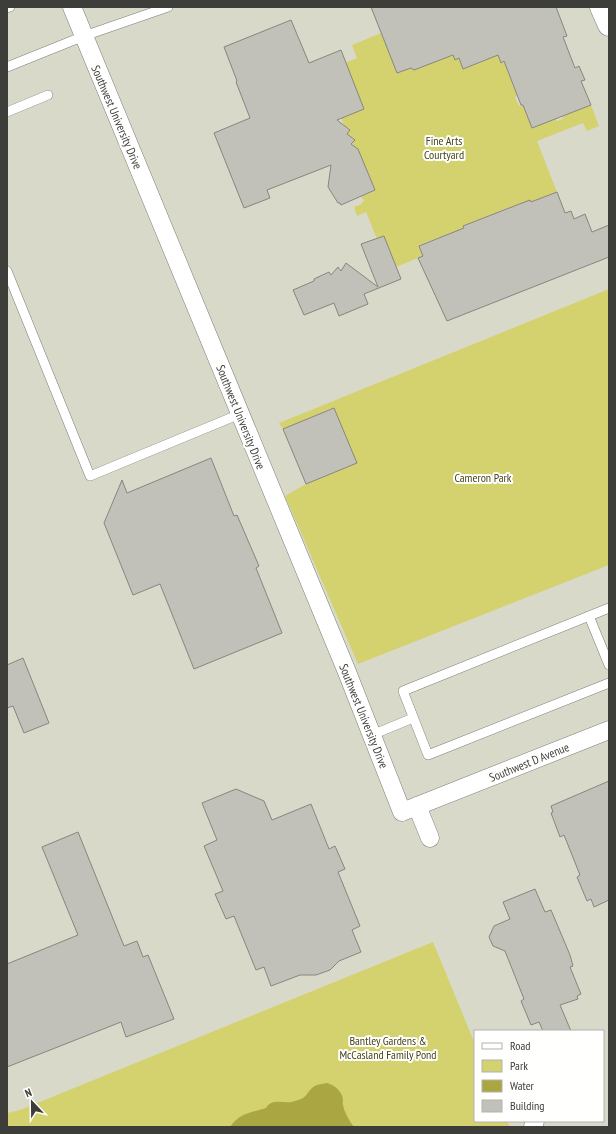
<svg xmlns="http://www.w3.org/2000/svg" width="616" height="1134" viewBox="0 0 616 1134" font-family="'PT Sans Narrow',sans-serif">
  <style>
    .built { fill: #d9d9ca; fill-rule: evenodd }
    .green { fill: #d4d26f }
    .water { fill: #aaa742 }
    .building { fill: #c1c1ba; stroke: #868680 }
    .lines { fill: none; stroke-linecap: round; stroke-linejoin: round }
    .lane-casing { stroke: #7e7e78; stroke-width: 10 }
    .street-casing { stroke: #7e7e78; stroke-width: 19 }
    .secondary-casing { stroke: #7e7e78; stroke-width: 23 }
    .lane { stroke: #fff; stroke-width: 9 }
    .street { stroke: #fff; stroke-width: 18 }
    .secondary { stroke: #fff; stroke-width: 22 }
    .labels { text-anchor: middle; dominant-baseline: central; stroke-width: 4; stroke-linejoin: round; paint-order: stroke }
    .street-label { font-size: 12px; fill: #3d3d3a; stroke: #fffffe }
    .park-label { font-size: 12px; fill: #46451b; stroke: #fffffe }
  </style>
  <rect width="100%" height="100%" fill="#e4e5dd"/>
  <path class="built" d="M7,7h602v1120h-602zM475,1031h128v90h-128z"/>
  <g class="green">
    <path d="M381,33l16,40 14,-5 3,2 39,-15 6,3 5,11 34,-14 3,8 3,-2 13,35 -2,1 4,9 4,-1 9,23 18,-7v-2l5,-3 2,5 6,-2v-3l28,-11 8,21 -12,5 -4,-8 -46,18 20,51 -26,10 -1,-2 -10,4 1,3h-11l-47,19 2,4 -18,7 -1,-2 -27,10 4,11 -27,11 -19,-28 -11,-27 -9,4 -3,-9 8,-3v-2l2,-1 -3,-5 11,-4 2,-6 -6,-5 2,-3 -1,-2 -5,-4 2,-4 -6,-6 2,-2 -7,-7 3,-4 -5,-4 -1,-2 3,-3 -8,-6 3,-4 -6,-5 -3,-7 4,-55 12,-5 -5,-13z"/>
    <path d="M609,289v276l-251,99 -73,-168 21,-12 51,-21 -24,-55 -50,21 -4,-6z"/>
    <path d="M433,942l42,102v77h32l3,6h-503v-14l13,-3z"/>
  </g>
  <path class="water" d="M327,1083c8,2 16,9 16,18 0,1 -1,2 0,3 0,6 7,18 11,23h-124c10,-14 20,-14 36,-19 6,-11 20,-3 29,-7 12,-3 10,-6 17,-13 4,-4 10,-4 15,-5z"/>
  <g class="building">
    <path d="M371,7h185l11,29 -4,1 12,31 4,-2 6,14 -4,1 10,24 -59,23 -9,-23h-2l-17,-44 -3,2 -3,-8 -35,14 -4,-11 -4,2 -2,-5 -39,15 -3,-2 -14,5z"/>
    <path d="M291,20l18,43 32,-13 23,59 -27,11 13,10 -3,4 8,6 -4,4 7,5 17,41 -34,15 -1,-2h-2l-10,-16 3,-22 -64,25 3,8 -26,10 -30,-75 36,-15 -14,-36 1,-1 -13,-34z"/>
    <path d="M557,192l8,21 6,-2 3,8 11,-5 7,18 17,-7v32l-162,64 -29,-63 5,-2 -4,-10 45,-18 -1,-2 59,-23 8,-3 1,2z"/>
    <path d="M384,236l17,43 -37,15 4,10 -29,12 -5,-13 -30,12 -11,-25 21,-9v-2l15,-7 2,3 7,-8 3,4 5,-8 32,24 -17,-43z"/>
    <path d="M334,408l23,55 -51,21 -23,-55z"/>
    <path d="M211,458l23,58 3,-1 22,51 -3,2 26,65 -88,36 -34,-85 -27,11 -29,-72 18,-43 5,13z"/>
    <path d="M23,658l26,65 -25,10 -11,-27 -6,2v-43z"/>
    <path d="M609,781v119l-15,7 -3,-8 -4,2 -10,-24 3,-2 -16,-40 -4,2 -9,-24 2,-1 -2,-6z"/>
    <path d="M236,789l28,12 8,19 39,-16 18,45 6,-3 10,23 -7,3 22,54 -8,4 9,22 -22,9 -9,9 -14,5h-16l-29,11 -7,-19 -8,3 -22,-54 -8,3 -11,-25 8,-3 -19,-45 13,-6 -15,-37z"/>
    <path d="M78,832l46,114 13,-5 6,16 5,-2 26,64 -48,18 -5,-15 -114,45v-103l71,-29 -36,-88z"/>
    <path d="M535,889l10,23 6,-2 19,45 3,11 -3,1 11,27 -4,2 1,3 -18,6 11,26h-28l-4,-9 -8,3 -10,-24 3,-2 -19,-48 -12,-5 -4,-9 5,-11 16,-7 -7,-17z"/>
  </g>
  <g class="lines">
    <g class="lane-casing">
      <g id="lane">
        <path d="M7,8l3,-1"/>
        <path d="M7,67l77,-31 84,-29"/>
        <path d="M7,112l41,-17"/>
        <path d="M7,271l83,205 150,-62"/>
        <path d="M609,608l-206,83 25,64 181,-72"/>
        <path d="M589,616l20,49"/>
        <path d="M372,735l41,-17"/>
      </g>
    </g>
    <g class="street-casing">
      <g id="street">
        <path d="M72,7l275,665 55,140 207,-82"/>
        <path d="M417,806l13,32"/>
        <path d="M533,1127l2,-6"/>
      </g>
    </g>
    <g class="secondary-casing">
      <path id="secondary" d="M601,7l8,18"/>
    </g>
    <use href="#lane" class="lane"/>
    <use href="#street" class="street"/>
    <use href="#secondary" class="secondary"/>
  </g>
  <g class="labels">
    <g class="street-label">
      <text transform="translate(117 117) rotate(67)">Southwest University Drive</text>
      <text transform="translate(241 417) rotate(68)">Southwest University Drive</text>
      <text transform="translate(364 716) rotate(68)">Southwest University Drive</text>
      <text transform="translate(529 762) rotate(-22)">Southwest D Avenue</text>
    </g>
    <g class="park-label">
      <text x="444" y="140">Fine Arts<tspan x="444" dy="14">Courtyard</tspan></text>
      <text x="483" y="477">Cameron Park</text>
      <text x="388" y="1040">Bantley Gardens &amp;<tspan x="388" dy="14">McCasland Family Pond</tspan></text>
    </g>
  </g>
  <rect width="616" height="1134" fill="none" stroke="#3d3d3a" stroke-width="16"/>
  <rect x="474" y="1030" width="130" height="92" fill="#fffffe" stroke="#b1b1b0"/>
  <rect x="482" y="1043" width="20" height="6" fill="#ffffff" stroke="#b1b1b0"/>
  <text x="510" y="1050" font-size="12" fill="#3d3d3a">Road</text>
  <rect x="482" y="1060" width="20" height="12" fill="#d4d26f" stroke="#b1b1b0"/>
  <text x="510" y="1070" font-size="12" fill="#3d3d3a">Park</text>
  <rect x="482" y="1080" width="20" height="12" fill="#aaa742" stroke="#b1b1b0"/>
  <text x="510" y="1090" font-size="12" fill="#3d3d3a">Water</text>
  <rect x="482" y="1100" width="20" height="12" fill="#c1c1ba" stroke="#b1b1b0"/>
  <text x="510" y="1110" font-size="12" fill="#3d3d3a">Building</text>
  <g transform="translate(32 1102) rotate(338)" stroke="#fffffe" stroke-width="3" paint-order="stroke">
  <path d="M0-3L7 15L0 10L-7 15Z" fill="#3d3d3a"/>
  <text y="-6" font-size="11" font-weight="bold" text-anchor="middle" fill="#3d3d3a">N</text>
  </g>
</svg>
